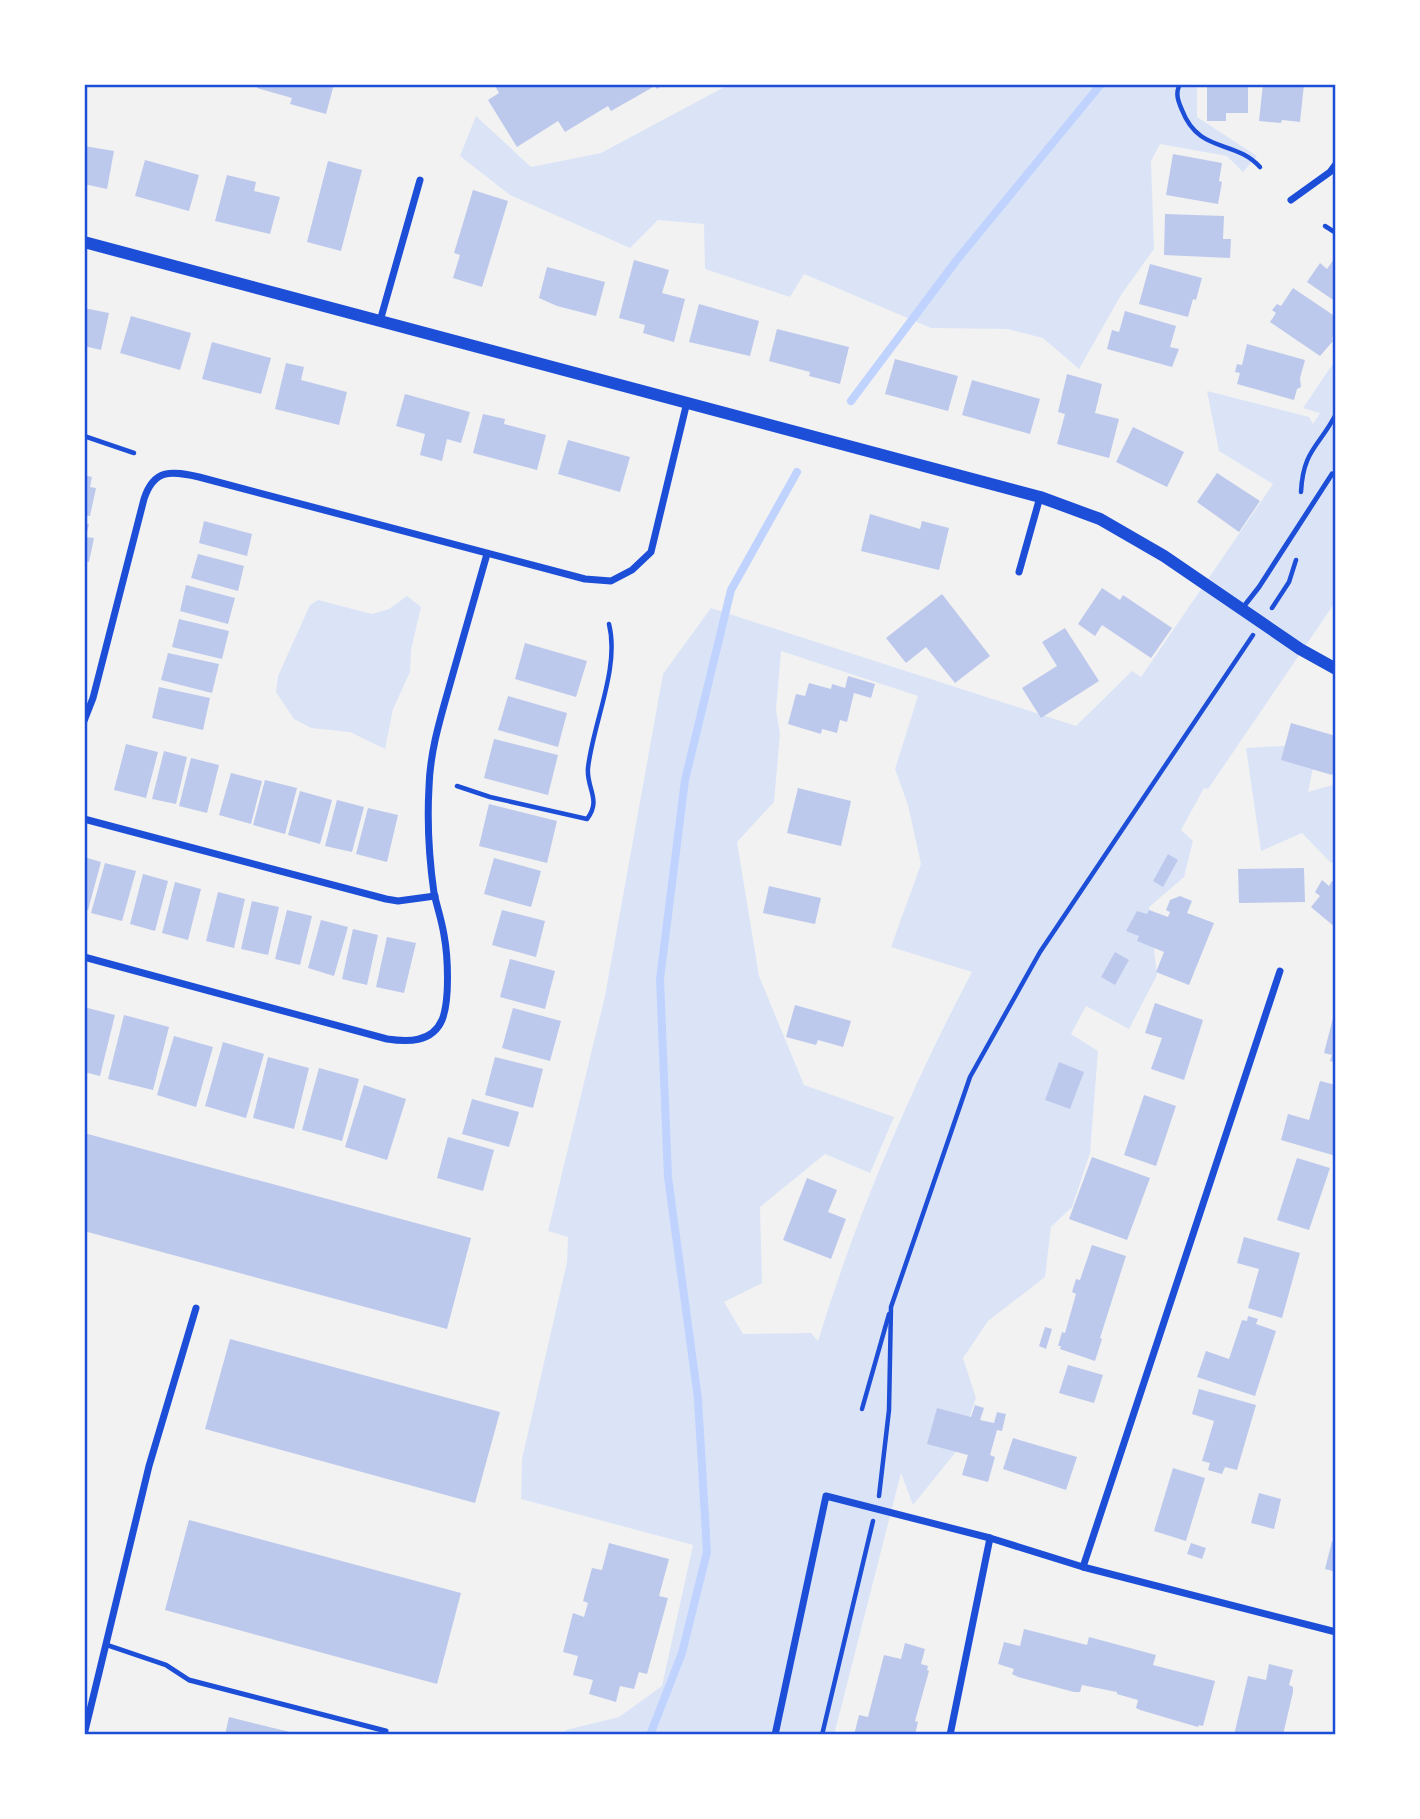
<svg xmlns="http://www.w3.org/2000/svg" width="1420" height="1819" viewBox="0 0 1420 1819" font-family="'Titillium Web',sans-serif">
  <style>
    .green { fill: #dbe4f7; fill-rule: evenodd }
    .lines { fill: none; stroke-linecap: round; stroke-linejoin: round }
    .stream { stroke: #bfd3fe; stroke-width: 8 }
    .building { fill: #bdc9ec }
    .path { stroke: #1d4ed8; stroke-width: 4.5 }
    .service { stroke: #1d4ed8; stroke-width: 5 }
    .minor { stroke: #1d4ed8; stroke-width: 7 }
    .tertiary { stroke: #1d4ed8; stroke-width: 12 }
    .neatline { fill: none; stroke: #1d4ed8; stroke-width: 2.5 }
  </style>
  <rect width="100%" height="100%" fill="#f2f2f2"/>
  <g class="green">
    <path d="M730,84h467v33l60,39 -14,16 -16,-16 -67,-12 -9,17 3,88 -33,46 -42,74 -36,-31 -36,-9 -76,-1 -127,-54 -14,23 -85,-28 -1,-45 -46,-4 -28,28 -120,-53 -50,-39 16,-40 55,51 70,-14z"/>
    <path d="M1336,359v242l-128,188 -4,-1 -23,42 12,11 -9,36 -35,30 8,68 -28,54 -43,-23 -15,28 27,17 -8,102 -18,54 -21,20 -6,50 -57,44 -25,37 13,40 -17,50 -46,57 -12,-32 -67,262h-272l4,-5 53,-13 43,-31 31,-141 -172,-46 1,-40 45,-197 1,-25 -20,-6 57,-235 58,-322 48,-66 365,118 56,-55 9,6 132,-193 -54,-33 -12,-60 102,26 4,7 7,-11 -17,-5zM781,651l137,45 -23,73 13,36 13,59 -30,83 81,25c-62,117 -115,242 -154,369l-7,-8 -68,1 -19,-32 38,-19 -2,-76 65,-53 45,19 24,-56 -90,-32 -45,-109 -22,-134 37,-40 6,-68 -4,-24z"/>
    <path d="M407,596l14,11 -10,43 -1,22 -17,37 -8,40 -35,-17 -39,-4 -17,-9 -18,-27 2,-16 32,-71 8,-5 54,14 17,-5z"/>
    <path d="M1318,744l-10,48 28,-8v77l-5,2 -29,-30 -41,18 -15,-103z"/>
  </g>
  <g class="lines">
    <g class="stream">
      <path d="M851,401l105,-140 145,-177"/>
      <path d="M650,1735l32,-82 25,-101 -9,-153 -30,-222 -8,-198 25,-199 46,-190 66,-118"/>
    </g>
  </g>
  <g class="building">
    <path d="M258,84h76l-8,30 -36,-10 2,-6 -35,-10z"/>
    <path d="M494,84h171l-8,5 -2,-3 -44,25 -3,-5 -43,26 -7,-11 -41,26 -29,-47 11,-7z"/>
    <path d="M1207,84h41v29h-22v8h-19z"/>
    <path d="M1263,84h41l-4,38 -18,-2 -1,3 -22,-2z"/>
    <path d="M84,146l30,5 -7,38 -23,-5z"/>
    <path d="M1173,154l49,9 -3,18 3,1 -4,22 -52,-9z"/>
    <path d="M145,160l54,15 -10,36 -54,-15z"/>
    <path d="M328,161l34,9 -21,81 -34,-9z"/>
    <path d="M227,175l29,7 -2,9 26,6 -10,37 -55,-13z"/>
    <path d="M473,190l35,11 -26,86 -29,-9 7,-23 -6,-2z"/>
    <path d="M1165,214l59,2 -1,23h8l-1,19 -66,-3z"/>
    <path d="M1336,256v46l-29,-20 13,-19 7,6z"/>
    <path d="M634,260l35,10 -7,23 23,6 -11,43 -31,-9 2,-8 -26,-7z"/>
    <path d="M1150,264l52,14 -6,22 -3,-1 -5,18 -49,-13z"/>
    <path d="M547,267l58,15 -9,34 -39,-10 -18,-8z"/>
    <path d="M1293,288l43,29v15l-4,6 1,3 -13,15 -50,-34 6,-9 -4,-3 5,-6 4,2z"/>
    <path d="M699,304l60,17 -9,35 -61,-14z"/>
    <path d="M84,308l25,5 -8,37 -17,-4z"/>
    <path d="M1125,311l51,15 -6,21 9,2 -7,18 -65,-18 5,-19 7,2z"/>
    <path d="M131,316l60,17 -11,37 -60,-17z"/>
    <path d="M777,329l72,18 -9,37 -31,-8 1,-4 -41,-11z"/>
    <path d="M212,342l59,16 -10,36 -59,-15z"/>
    <path d="M1247,344l58,16 -5,18 1,9 -4,2 -3,11 -57,-16 3,-11 -5,-1 2,-8 5,1z"/>
    <path d="M895,359l63,17 -10,35 -63,-17z"/>
    <path d="M286,363l18,4 -3,13 46,12 -8,33 -64,-16z"/>
    <path d="M1067,374l35,10 -7,29 24,6 -10,39 -52,-14 8,-30 -7,-2z"/>
    <path d="M972,380l68,19 -10,35 -68,-19z"/>
    <path d="M405,394l65,18 -9,31 -14,-4 -5,22 -22,-6 5,-21 -29,-8z"/>
    <path d="M483,414l22,5 -1,5 42,11 -9,35 -64,-17z"/>
    <path d="M1133,427l51,25 -17,35 -51,-25z"/>
    <path d="M568,440l62,17 -10,35 -62,-18z"/>
    <path d="M1217,473l43,28 -21,31 -42,-30z"/>
    <path d="M84,475l8,2 -2,10 6,1 -6,28 -6,-1z"/>
    <path d="M870,514l50,15 2,-8 27,7 -10,42 -78,-19z"/>
    <path d="M204,521l48,13 -5,22 -48,-13z"/>
    <path d="M84,523l5,1 -3,13 8,1 -5,24 -5,-1z"/>
    <path d="M198,554l46,12 -6,25 -47,-13z"/>
    <path d="M186,585l49,13 -7,26 -48,-13z"/>
    <path d="M1102,588l18,12 3,-5 49,33 -21,30 -49,-33 -7,11 -17,-12z"/>
    <path d="M942,594l48,62 -35,27 -29,-36 -20,16 -20,-25z"/>
    <path d="M179,619l50,12 -7,28 -50,-12z"/>
    <path d="M1065,628l34,53 -58,37 -19,-30 35,-22 -15,-24z"/>
    <path d="M525,643l62,18 -11,36 -61,-18z"/>
    <path d="M168,653l51,11 -7,29 -51,-13z"/>
    <path d="M848,676l27,8 -4,14 -17,-5 -7,29 -7,-2 -3,13 -15,-4 -1,5 -33,-10 8,-30 9,2 4,-13 22,6 1,-5 13,4z"/>
    <path d="M159,687l51,11 -7,32 -51,-12z"/>
    <path d="M508,696l59,17 -9,34 -60,-17z"/>
    <path d="M1291,723l45,13v35h-2l-2,4 -51,-15z"/>
    <path d="M494,739l64,16 -10,40 -64,-17z"/>
    <path d="M126,744l32,8 -12,46 -32,-8z"/>
    <path d="M164,751l23,6 -11,47 -24,-5z"/>
    <path d="M191,758l28,7 -12,48 -28,-7z"/>
    <path d="M231,773l31,8 -11,43 -32,-9z"/>
    <path d="M265,780l32,8 -12,46 -32,-9z"/>
    <path d="M798,788l53,13 -10,45 -54,-13z"/>
    <path d="M300,791l32,9 -12,44 -32,-9z"/>
    <path d="M337,800l27,7 -12,45 -27,-6z"/>
    <path d="M489,804l68,17 -10,42 -68,-17z"/>
    <path d="M368,808l30,7 -11,47 -31,-8z"/>
    <path d="M1168,854l10,6 -15,27 -10,-6z"/>
    <path d="M84,857l17,5 -13,48 -4,-1z"/>
    <path d="M494,858l47,13 -10,36 -47,-13z"/>
    <path d="M105,863l31,8 -14,50 -31,-8z"/>
    <path d="M1304,868l1,34 -66,1 -1,-34z"/>
    <path d="M143,874l25,7 -13,50 -25,-7z"/>
    <path d="M1322,880l7,6 3,-5 4,3v44l-25,-21 9,-11 -5,-4z"/>
    <path d="M175,882l26,7 -13,51 -26,-7z"/>
    <path d="M769,886l52,12 -6,26 -52,-11z"/>
    <path d="M218,892l27,7 -11,49 -28,-7z"/>
    <path d="M1180,896l12,5 -5,12 27,10 -25,62 -33,-13 8,-20 -27,-11 2,-5 -13,-5 11,-20 10,3 2,-4 19,7 2,-5 -4,-2 4,-10z"/>
    <path d="M252,901l27,6 -11,48 -27,-6z"/>
    <path d="M287,910l25,6 -12,49 -25,-6z"/>
    <path d="M502,910l43,11 -9,36 -44,-12z"/>
    <path d="M321,920l27,7 -14,49 -26,-8z"/>
    <path d="M353,929l25,6 -11,50 -25,-6z"/>
    <path d="M387,937l29,6 -12,50 -28,-6z"/>
    <path d="M1115,952l14,8 -14,25 -14,-8z"/>
    <path d="M510,959l45,12 -10,38 -45,-12z"/>
    <path d="M1155,1003l48,17 -19,60 -33,-11 11,-31 -17,-5z"/>
    <path d="M795,1005l56,16 -8,26 -25,-7 -2,5 -30,-8z"/>
    <path d="M84,1007l31,8 -15,61 -16,-4z"/>
    <path d="M513,1008l48,13 -11,40 -48,-13z"/>
    <path d="M1335,1010l1,1v52l-6,-2 2,-6 -8,-2z"/>
    <path d="M124,1015l45,12 -16,63 -45,-11z"/>
    <path d="M174,1036l39,11 -17,60 -39,-12z"/>
    <path d="M223,1042l41,12 -18,64 -41,-12z"/>
    <path d="M268,1057l41,11 -15,61 -41,-11z"/>
    <path d="M495,1057l48,12 -10,39 -48,-13z"/>
    <path d="M1059,1062l25,10 -14,37 -25,-9z"/>
    <path d="M319,1068l40,11 -17,62 -40,-11z"/>
    <path d="M1320,1081l16,4v71l-55,-16 7,-26 21,6z"/>
    <path d="M364,1085l42,14 -19,61 -42,-13z"/>
    <path d="M1144,1095l32,11 -20,60 -32,-11z"/>
    <path d="M472,1099l47,13 -10,35 -47,-13z"/>
    <path d="M84,1133l387,105 -24,91 -363,-98z"/>
    <path d="M448,1137l46,13 -11,41 -46,-13z"/>
    <path d="M1092,1157l58,21 -23,62 -58,-21z"/>
    <path d="M1297,1158l33,10 -21,62 -32,-10z"/>
    <path d="M807,1178l30,12 -9,22 18,7 -15,40 -48,-19z"/>
    <path d="M1244,1237l56,16 -18,65 -34,-10 11,-39 -22,-6z"/>
    <path d="M1092,1245l34,11 -26,82 2,1 -7,22 -35,-12 1,-3h-3l4,-14 3,1 11,-39 -4,-2 4,-13 4,1z"/>
    <path d="M1248,1316l10,3 -2,5 20,7 -21,65 -58,-19 9,-26 23,8 13,-39 5,1z"/>
    <path d="M1045,1327l7,2 -6,20 -7,-3z"/>
    <path d="M230,1339l270,73 -25,91 -270,-74z"/>
    <path d="M1068,1365l35,10 -9,28 -35,-10z"/>
    <path d="M1199,1389l57,16 -19,65 -12,-3 -3,7 -14,-4 2,-7 -8,-2 12,-40 -22,-7z"/>
    <path d="M975,1405l9,3 -4,12 14,3 3,-11 9,2 -4,17 -5,-1 -7,25 5,2 -7,25 -26,-7 6,-20 -41,-11 10,-36 34,9z"/>
    <path d="M1013,1438l64,19 -11,33 -63,-21z"/>
    <path d="M1173,1468l32,10 -19,63 -32,-10z"/>
    <path d="M1259,1493l22,6 -7,30 -23,-6z"/>
    <path d="M189,1520l272,73 -24,91 -272,-74z"/>
    <path d="M1332,1541l4,1v30l-11,-3z"/>
    <path d="M609,1543l60,16 -10,37 9,2 -21,76 -8,-2 -5,17 -14,-3 -4,16 -27,-8 4,-14 -20,-5 5,-19 -15,-4 10,-39 11,4 4,-14 -5,-2 9,-33 10,2z"/>
    <path d="M1191,1543l15,5 -4,11 -15,-5z"/>
    <path d="M1024,1629l63,16 2,-8 67,18 -3,10 62,16 -12,45 -4,-1 -1,2 -58,-17 -4,-2 2,-8 -21,-6v-2l-35,-7 -2,7h-6l-56,-15 -6,-3 2,-5 -16,-5 6,-22 16,4z"/>
    <path d="M905,1643l20,6 -4,15 7,2 -1,4 2,1 -14,50 3,1 -3,13 -11,-2 -1,2h-49l5,-20 9,2 16,-62 17,4z"/>
    <path d="M1269,1664l24,6 -4,15 4,2v5l-10,43h-49l14,-59 18,4z"/>
    <path d="M229,1717l69,17v1h-73z"/>
  </g>
  <g class="lines">
    <g class="path">
      <path d="M1180,84c-5,9 -2,17 2,26 17,44 53,29 78,57"/>
      <path d="M1325,226l11,7"/>
      <path d="M84,436l50,17"/>
      <path d="M1301,492c2,-42 18,-45 35,-78"/>
      <path d="M1272,608l17,-26 7,-22"/>
      <path d="M457,786l33,11 97,22c15,-19 -1,-31 1,-51 5,-45 32,-100 21,-144"/>
      <path d="M862,1409l27,-95"/>
      <path d="M879,1496l10,-86 2,-103 79,-230 70,-125 213,-317"/>
      <path d="M822,1735l51,-214"/>
    </g>
    <g class="service">
      <path d="M1241,610l18,-23 73,-113"/>
      <path d="M107,1645l59,20 23,15 197,51"/>
    </g>
    <g class="minor">
      <path d="M1291,200l39,-28 6,-8"/>
      <path d="M380,321l40,-141"/>
      <path d="M1019,572l21,-75"/>
      <path d="M84,721l9,-23 51,-199c10,-31 28,-28 55,-22l386,102 26,2 21,-11 19,-18 36,-150"/>
      <path d="M84,819l302,80 12,2 37,-5"/>
      <path d="M84,957l303,82c20,3 45,4 55,-19 8,-20 6,-64 2,-85 -2,-14 -7,-28 -10,-42 -5,-35 -7,-71 -5,-106 1,-38 13,-74 23,-110 12,-41 23,-82 35,-123"/>
      <path d="M1083,1567l197,-596"/>
      <path d="M84,1735l65,-269 47,-158"/>
      <path d="M775,1735l51,-239 164,42 93,29 253,65"/>
      <path d="M950,1735l40,-197"/>
    </g>
    <path class="tertiary" d="M84,242l956,255 60,22 64,37 136,93 36,20"/>
  </g>
  <rect width="1420" height="1819" fill="none" stroke="#ffffff" stroke-width="172"/>
  <rect x="86" y="86" width="1248" height="1647" class="neatline"/>
</svg>
